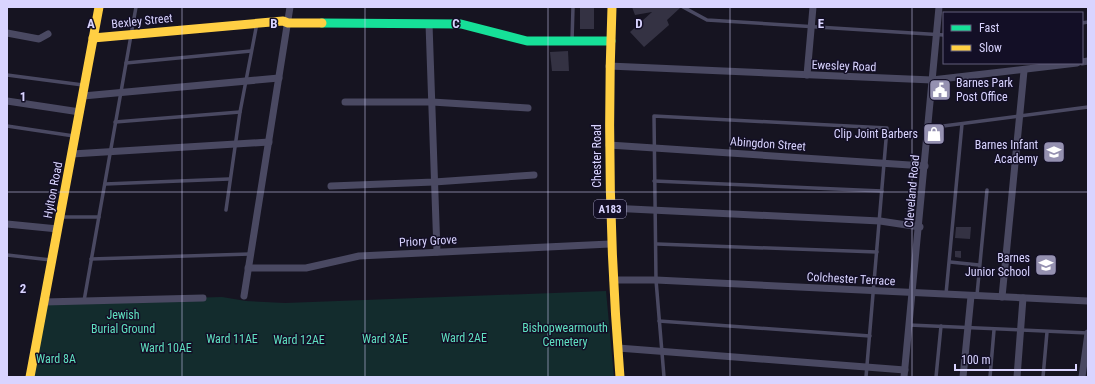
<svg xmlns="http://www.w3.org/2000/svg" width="1095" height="384" viewBox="0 0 1095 384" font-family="'Roboto Condensed',sans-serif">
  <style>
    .green { fill: #132c2d }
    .building { fill: #343243 }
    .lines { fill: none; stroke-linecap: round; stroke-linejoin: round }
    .lane { stroke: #4a4962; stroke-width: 3.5 }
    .street { stroke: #4a4962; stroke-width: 7 }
    .fast { stroke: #16e098; stroke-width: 9 }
    .slow { stroke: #ffcf43; stroke-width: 9 }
    .grid { fill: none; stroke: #d9d4ff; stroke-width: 1; stroke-opacity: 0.55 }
    .labels { text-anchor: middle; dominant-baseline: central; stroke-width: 3; stroke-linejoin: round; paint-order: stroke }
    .shield { fill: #130f26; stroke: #9e99be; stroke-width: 1 }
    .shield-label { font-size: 11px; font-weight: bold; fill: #d9d4ff }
    .street-label { font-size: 12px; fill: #d9d4ff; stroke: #130f26 }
    .poi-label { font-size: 12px; fill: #d9d4ff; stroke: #130f26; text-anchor: end }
    .park-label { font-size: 12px; fill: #5fe0c0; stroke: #130f26 }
    .grid-label { font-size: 13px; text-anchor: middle; font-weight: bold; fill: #d9d4ff; stroke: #130f26; stroke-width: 3; stroke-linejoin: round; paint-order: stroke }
  </style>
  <rect width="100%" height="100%" fill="#161421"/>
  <path class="green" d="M606,291l8,86h-584l14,-75 178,-5 24,4 39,2z"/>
  <g class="building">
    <rect x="580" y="7" width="14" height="22"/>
    <path d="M632,7h48v1l-13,12 2,5 -25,22 -14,-15 22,-20 -17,3z"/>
    <path d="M568,51l1,20h-17l-2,-19z"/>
    <path d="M956,227h15l-1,12 -15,-1z"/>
    <path d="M955,251h6v7l-6,-1z"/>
  </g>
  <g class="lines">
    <g class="lane">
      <path d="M683,7l24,13 237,15"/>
      <path d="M1082,23l6,-1"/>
      <path d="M572,41l1,-34"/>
      <path d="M126,63l125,-12"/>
      <path d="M7,75l76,10"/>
      <path d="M115,122l125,-10"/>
      <path d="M7,126l67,10"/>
      <path d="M928,128l160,-21"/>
      <path d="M654,181l228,10"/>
      <path d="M105,184l124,-5"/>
      <path d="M226,210l14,-98 17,-89"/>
      <path d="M60,217h39"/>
      <path d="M657,244l220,8"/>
      <path d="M7,255l44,5"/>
      <path d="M91,259l159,-5"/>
      <path d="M950,262l29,3"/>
      <path d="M946,294l16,-170"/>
      <path d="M977,295l10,-105"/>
      <path d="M84,301l52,-294"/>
      <path d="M659,321l211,15"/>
      <path d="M909,325l179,8"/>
      <path d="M664,377l-8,-97 -2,-164 233,12 -21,249"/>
      <path d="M936,377l5,-51"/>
      <path d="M990,377l4,-47"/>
      <path d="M1043,377l4,-45"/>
    </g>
    <g class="street">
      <path d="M429,24l8,228"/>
      <path d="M7,33l32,6 9,-5"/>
      <path d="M1082,62l6,-1"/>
      <path d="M609,66l323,14 145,-17"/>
      <path d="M807,75l6,-68"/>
      <path d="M83,96l196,-18"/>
      <path d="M7,101l73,11"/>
      <path d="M345,102h87l96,6"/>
      <path d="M609,145l316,21"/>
      <path d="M72,154l197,-12"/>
      <path d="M331,186l103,-4 100,-7"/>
      <path d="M610,208l270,13 40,6"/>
      <path d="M7,224l51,5"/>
      <path d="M248,268h58l53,-12 251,-12"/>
      <path d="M613,280h43l432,21"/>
      <path d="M244,296l46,-289"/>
      <path d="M1002,297l22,-226"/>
      <path d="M44,302l159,-4"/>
      <path d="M618,348l287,22"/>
      <path d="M904,377l35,-370"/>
      <path d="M963,377l8,-81"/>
      <path d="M1017,377l6,-79"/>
      <path d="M1082,377l6,-44"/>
    </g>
    <path class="fast" d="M322,23l139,1 66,17h84"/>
    <g class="slow">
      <path d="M612,7c-5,124 -2,247 8,370"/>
      <path d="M93,38l190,-17 5,2h34"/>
      <path d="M30,377l69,-370"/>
    </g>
  </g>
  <path class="grid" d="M182,7v370M365,7v370M548,7v370M730,7v370M912,7v370M7,192h1081"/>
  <defs>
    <g id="civic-square" transform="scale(1.15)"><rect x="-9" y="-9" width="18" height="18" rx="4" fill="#9591b1" stroke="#130f26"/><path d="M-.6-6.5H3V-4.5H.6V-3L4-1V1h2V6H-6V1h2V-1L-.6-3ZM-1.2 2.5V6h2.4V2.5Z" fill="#fff"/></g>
    <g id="shop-square" transform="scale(1.15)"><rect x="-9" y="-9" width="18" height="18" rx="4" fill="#9591b1" stroke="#130f26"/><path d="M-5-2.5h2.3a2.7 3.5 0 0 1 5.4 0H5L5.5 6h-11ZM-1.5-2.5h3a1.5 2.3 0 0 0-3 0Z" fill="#fff"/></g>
    <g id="school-square" transform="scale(1.15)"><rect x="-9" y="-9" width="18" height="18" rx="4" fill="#9591b1" stroke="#130f26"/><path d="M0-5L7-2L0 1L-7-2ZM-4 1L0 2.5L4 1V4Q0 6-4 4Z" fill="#fff"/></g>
  </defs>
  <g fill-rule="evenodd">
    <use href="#civic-square" x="940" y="90"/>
    <use href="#shop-square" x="934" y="134"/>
    <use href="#school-square" x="1054" y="152"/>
    <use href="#school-square" x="1046" y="265"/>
  </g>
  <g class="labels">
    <rect class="shield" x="594" y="200" width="32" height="18" rx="3"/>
    <g class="shield-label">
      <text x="610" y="209">A183</text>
    </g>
    <g class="street-label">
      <text transform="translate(142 21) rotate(-6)">Bexley Street</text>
      <text transform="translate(844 66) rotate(2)">Ewesley Road</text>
      <text transform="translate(768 144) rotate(4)">Abingdon Street</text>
      <text transform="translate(597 156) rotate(-90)">Chester Road</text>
      <text transform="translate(53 190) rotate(-79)">Hylton Road</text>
      <text transform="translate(912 191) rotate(-85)">Cleveland Road</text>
      <text transform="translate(428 241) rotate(-3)">Priory Grove</text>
      <text transform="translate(851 279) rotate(3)">Colchester Terrace</text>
    </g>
    <g class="poi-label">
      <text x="956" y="83" text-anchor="start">Barnes Park<tspan x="956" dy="14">Post Office</tspan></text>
      <text x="918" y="134">Clip Joint Barbers</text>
      <text x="1038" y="145">Barnes Infant<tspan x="1038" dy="14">Academy</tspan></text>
      <text x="1030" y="258">Barnes<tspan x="1030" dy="14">Junior School</tspan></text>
    </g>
    <g class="park-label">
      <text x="123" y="315">Jewish<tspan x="123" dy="14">Burial Ground</tspan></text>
      <text x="565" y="328">Bishopwearmouth<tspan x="565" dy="14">Cemetery</tspan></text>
      <text x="464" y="338">Ward 2AE</text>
      <text x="232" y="339">Ward 11AE</text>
      <text x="385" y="339">Ward 3AE</text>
      <text x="299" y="340">Ward 12AE</text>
      <text x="166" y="348">Ward 10AE</text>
      <text x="56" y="359">Ward 8A</text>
    </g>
  </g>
  <g class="grid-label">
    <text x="91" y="28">A</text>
    <text x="274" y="28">B</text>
    <text x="456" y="28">C</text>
    <text x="639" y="28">D</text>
    <text x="821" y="28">E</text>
    <text x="23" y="101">1</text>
    <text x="23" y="293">2</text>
  </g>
  <rect width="1095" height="384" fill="none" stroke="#d9d4ff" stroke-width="16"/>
  <rect x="943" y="12" width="140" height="52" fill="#130f26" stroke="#625e7d"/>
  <rect x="951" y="25" width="20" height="6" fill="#16e098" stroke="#625e7d"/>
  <text x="979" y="32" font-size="12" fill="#d9d4ff">Fast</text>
  <rect x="951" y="45" width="20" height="6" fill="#ffcf43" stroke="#625e7d"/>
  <text x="979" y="52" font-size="12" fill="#d9d4ff">Slow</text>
  <path d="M955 364v6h121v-6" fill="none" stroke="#d9d4ff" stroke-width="2"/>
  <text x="961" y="364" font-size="12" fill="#d9d4ff" stroke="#130f26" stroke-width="3" paint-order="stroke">100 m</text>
</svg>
